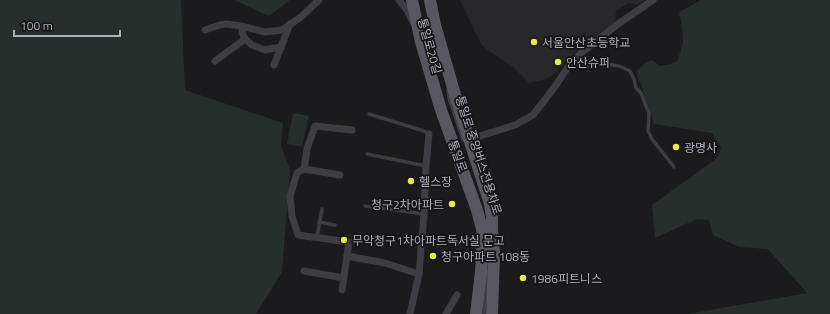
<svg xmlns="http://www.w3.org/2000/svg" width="830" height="314" viewBox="0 0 830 314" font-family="'Titillium Web','Noto Sans KR',sans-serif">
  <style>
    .built { fill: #272629 }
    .green { fill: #262f2b }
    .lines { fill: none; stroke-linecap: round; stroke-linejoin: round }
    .service { stroke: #3e3d43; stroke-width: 3.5 }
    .minor { stroke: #3e3d43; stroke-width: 7 }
    .primary { stroke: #585760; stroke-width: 12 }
    .poi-dot { fill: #e7ea44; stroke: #161517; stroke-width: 1.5 }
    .labels { text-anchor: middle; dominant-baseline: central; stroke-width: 3.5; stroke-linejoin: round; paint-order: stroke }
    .poi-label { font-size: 12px; fill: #aeadbb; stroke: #161517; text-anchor: start }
    .street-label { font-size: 12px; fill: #aeadbb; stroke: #161517 }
  </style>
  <rect width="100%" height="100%" fill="#1b1a1c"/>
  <path class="built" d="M460,0h185l-8,5 -8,-2 -13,8 -1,12 -36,26 -27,27 -8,4 -15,3 -16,-16 -31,-21 -8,-16z"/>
  <g class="green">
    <path d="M0,0h181l4,90 98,33 -2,23 9,24 -8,102 -26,42h-256z"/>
    <path d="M234,0h56l-21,16z"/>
    <path d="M701,0h129v314h-142l119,-21 -39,-44 -29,-2 -26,-12 -4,-15 -12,-1 -42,19 -3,-33 65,-47 4,-11 -9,-14 -58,-9 -5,-17 -13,-35 9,-9 7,-3 8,6 11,-2 7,-4 5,-18 -1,-15 -3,-15z"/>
    <path d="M293,113l16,3 -7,31 -15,-3z"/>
  </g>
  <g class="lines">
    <g class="service">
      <path d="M574,60l4,7 27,-3 14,2 11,5 4,8 2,9 5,5 8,20 -1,18 4,8 22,28"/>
      <path d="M448,90l1,8 14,42"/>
      <path d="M369,114l55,17 5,3"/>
      <path d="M367,154l59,12"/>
      <path d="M365,206l59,8"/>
      <path d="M319,222l16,3"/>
      <path d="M317,237l5,-28"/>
      <path d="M484,314l3,-42"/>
    </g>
    <g class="minor">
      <path d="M399,0l8,10 6,12"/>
      <path d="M244,27l-2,5 3,7 7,6 13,5 16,-3"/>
      <path d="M205,30l15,-5 6,-1 15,2 24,6 17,-2 19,-13 18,-17"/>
      <path d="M215,61l30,-22"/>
      <path d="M274,65l16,-41"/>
      <path d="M352,130l-37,-4 -8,23 -3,20 -7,4 -7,23 2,20 6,19 51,7 -2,14 38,7 34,11"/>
      <path d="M470,139l45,-14 18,-10 21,-27 14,-21 12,-13 38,-30 35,-24"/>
      <path d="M304,169l36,6"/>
      <path d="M304,271l40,7"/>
      <path d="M342,290l5,-34"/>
      <path d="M410,314l9,-40 5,-60 2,-48 3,-32"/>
      <path d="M446,314l11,-19"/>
    </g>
    <g class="primary">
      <path d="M412,0l9,42 20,68 36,100 5,19 1,11 -2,32 -5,42"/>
      <path d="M430,0l5,25 20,70 35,109 2,14v12l2,25 -2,59"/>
    </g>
  </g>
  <g class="poi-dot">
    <circle cx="534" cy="42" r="4"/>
    <circle cx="558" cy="62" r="4"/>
    <circle cx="676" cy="147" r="4"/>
    <circle cx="411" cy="181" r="4"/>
    <circle cx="452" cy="204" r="4"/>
    <circle cx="344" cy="240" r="4"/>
    <circle cx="433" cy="256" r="4"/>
    <circle cx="523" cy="278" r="4"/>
  </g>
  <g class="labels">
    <g class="poi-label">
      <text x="542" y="42">서울안산초등학교</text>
      <text x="566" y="62">안산슈퍼</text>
      <text x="684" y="147">광명사</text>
      <text x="419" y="181">헬스장</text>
      <text x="444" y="204" text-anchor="end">청구2차아파트</text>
      <text x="352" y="240">무악청구1차아파트독서실 문고</text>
      <text x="441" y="256">청구아파트 108동</text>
      <text x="531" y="278">1986피트니스</text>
    </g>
    <g class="street-label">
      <text transform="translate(430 46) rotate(74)">통일로20길</text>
      <text transform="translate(479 155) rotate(72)">통일로 중앙버스전용차로</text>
      <text transform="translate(458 156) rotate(70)">통일로</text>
    </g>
  </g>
  <path d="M14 30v6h106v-6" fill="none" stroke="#aeadbb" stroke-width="2"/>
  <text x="20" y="30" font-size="12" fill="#aeadbb" stroke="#161517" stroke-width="3" paint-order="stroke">100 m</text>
</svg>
